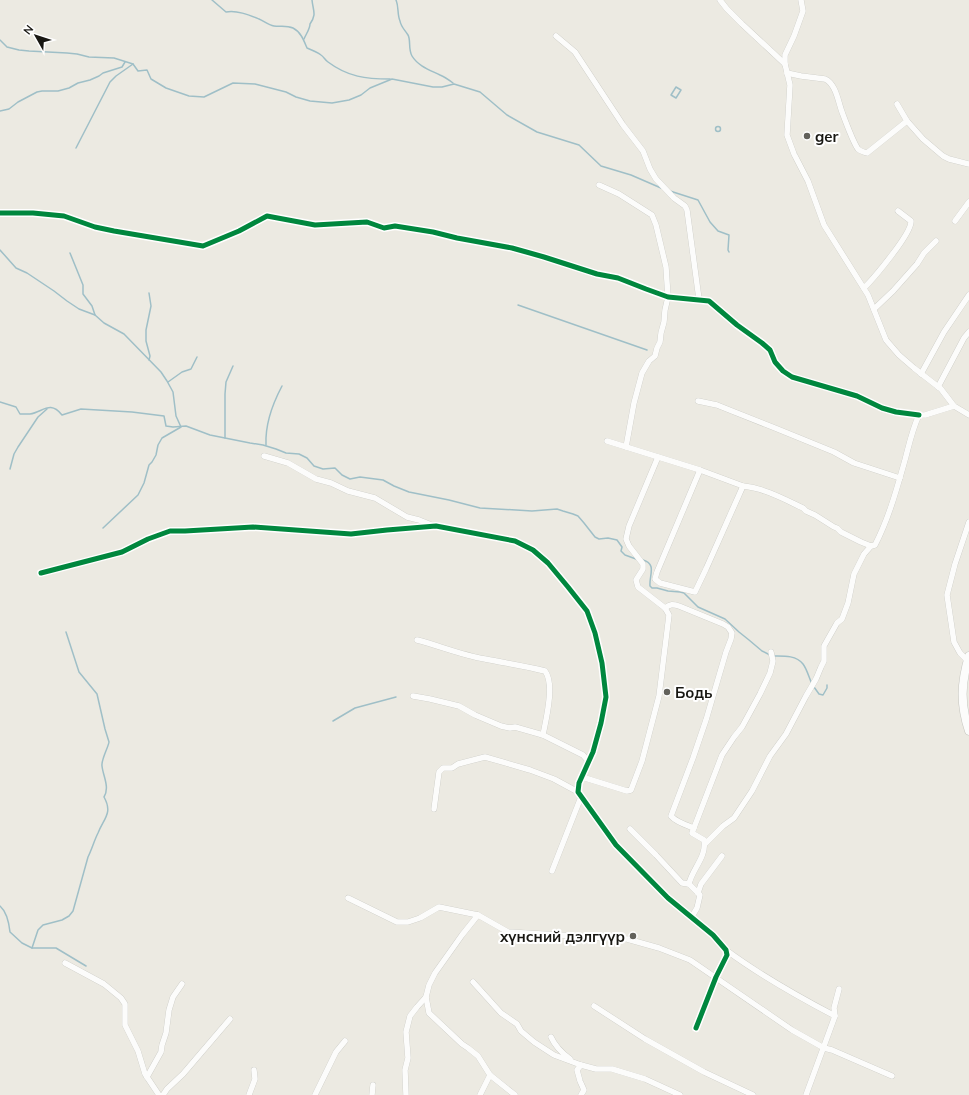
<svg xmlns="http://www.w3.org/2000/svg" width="969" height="1095" viewBox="0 0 969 1095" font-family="Mulish,sans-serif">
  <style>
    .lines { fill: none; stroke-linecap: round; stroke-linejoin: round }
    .stream { stroke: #9fbfc7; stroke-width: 1.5 }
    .minor-casing { stroke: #c5c5bf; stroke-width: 6 }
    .secondary-casing { stroke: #c5c5bf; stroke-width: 9 }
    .minor { stroke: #fcfcfb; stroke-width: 5.5 }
    .secondary { stroke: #fcfcfb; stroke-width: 8 }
    .cycleway-casing { stroke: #fff; stroke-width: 8 }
    .cycleway { stroke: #00873e; stroke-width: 5 }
    .poi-dot { fill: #62615b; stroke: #fff; stroke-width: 1.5 }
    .labels { text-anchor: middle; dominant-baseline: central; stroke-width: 4; stroke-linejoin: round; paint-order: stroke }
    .poi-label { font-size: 15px; font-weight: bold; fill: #181712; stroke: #fff; text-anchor: start }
  </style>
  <rect width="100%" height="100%" fill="#eceae2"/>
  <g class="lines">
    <g class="stream">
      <path d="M212,0l14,12c11,-2 23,3 33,7 5,2 9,6 15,7 6,1 12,-1 19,2 8,4 11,13 14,20 5,2 10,4 14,7 3,2 4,5 7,7 20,15 38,17 62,17"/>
      <path d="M396,0c3,7 1,14 4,21 1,6 5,9 8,14 3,5 0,14 4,21 6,10 18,14 28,19 5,2 9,5 13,8"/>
      <path d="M304,39c2,-5 6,-10 6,-15 7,-10 3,-13 2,-24"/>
      <path d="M0,40l7,7 12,3 10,1 38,2 10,1 12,3 25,1 19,6 5,7 9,-1 4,9 15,9 23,8 15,1 29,-14 22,1 31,8 10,5 14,4 22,2 17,-3 12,-5 9,-7 22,-9 41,8h9l12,-3 26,8 27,23 30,17 42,13 22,21 30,9 30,13"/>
      <path d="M676,87l5,3 -5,8 -5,-3z"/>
      <path d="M0,111l9,-2 9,-7 19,-10 5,-1h16l11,-3 9,-5 12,-3 9,-4 4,-3 19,-6 3,-5"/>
      <circle cx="718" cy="129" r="2.5"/>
      <path d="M76,148l34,-66 6,-6 17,-12"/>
      <path d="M670,191l28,9 12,22 8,9 11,4 -1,15 1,2"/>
      <path d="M0,250l16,18 11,5 27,18 13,10 12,8 16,6"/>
      <path d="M70,253l13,32v9l9,12 3,9 9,8 20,11 37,38 6,9 6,11 3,24 5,11 -19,11 -4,7 -2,10 -4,7 -3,3 -5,18 -6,12 -35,33"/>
      <path d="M518,305l129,45"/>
      <path d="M149,360l1,-4 -4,-15v-11l5,-24 -2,-13"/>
      <path d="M168,382l14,-10 9,-3 6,-12"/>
      <path d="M0,402l16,5 4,7c3,0 7,0 10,0 13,-2 20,-14 32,1l19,-6 51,3 32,4 2,10 7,1 13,-1 24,9 40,8 13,2 13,4 10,4 13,1 8,4 7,8 9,3 12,-1 7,7 8,4 10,-2 23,3 11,6 15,6 40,8 31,8 52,3 25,-2 6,2 10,3 5,2 6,7 11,14 4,2 9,-1 9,2 5,7 -1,4 4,4 11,4"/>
      <path d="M225,438v-44l1,-12 7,-16"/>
      <path d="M266,445c-1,-20 7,-42 16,-59"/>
      <path d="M10,469l4,-15 4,-7 20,-30 9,-8"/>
      <path d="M643,560c14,4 6,15 7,26l2,2h5l11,3 12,1 4,1 14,14 27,12 14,13 10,8 13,11 8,4"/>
      <path d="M773,656c10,0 23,-1 30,8 4,5 6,14 9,20"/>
      <path d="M814,687l5,7 4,1 4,-7v-3"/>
      <path d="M333,721l22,-13 41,-11"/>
      <path d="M0,906c7,6 9,17 10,26l12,11 10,5h24l30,18"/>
      <path d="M32,948l6,-18 5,-5 19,-5 7,-4 4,-5 15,-54c4,-8 6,-16 10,-24 6,-15 15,-20 6,-36 6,-10 -1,-21 -2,-31 -1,-6 6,-18 7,-24l-4,-13 -8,-35 -18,-22 -13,-40"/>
    </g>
    <g class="minor-casing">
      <g id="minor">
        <path d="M720,0l7,9 15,15 43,40 5,21 -3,50 7,19 14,27 16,44 44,70 18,45 13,15 15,13 27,21 13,17 15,9"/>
        <path d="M556,36l19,16 48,73 20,26 7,18 6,10 18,19 11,8 2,4 12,89"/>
        <path d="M785,64v-9l9,-19 9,-25 -2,-11"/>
        <path d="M787,73l14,3 24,3c11,5 13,22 17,33 3,8 11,30 16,37 3,3 6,3 9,4l40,-32 -10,-17"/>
        <path d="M907,121l16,18 20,17 6,3 20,5"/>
        <path d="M599,185l20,9 33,21 4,10 10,42 2,30 -3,13 -1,12 -3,11 -1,9 -3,6 -2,8 -6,5 -7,12 -8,30 -8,44"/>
        <path d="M0,213h33l31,3 31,11 19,4 89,15 36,-15 28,-15 48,9 52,-3 17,6 11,-2 38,6 24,6 55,10 32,9 53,17 21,4 28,11 22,8 41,4 28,24 25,18 8,7 5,12 8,9 9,6 65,19 25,12 14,4 23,3"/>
        <path d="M955,221l14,-19"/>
        <path d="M864,288c10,-10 48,-55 47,-67l-13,-10"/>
        <path d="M874,309l19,-18 24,-27 7,-11 12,-12"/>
        <path d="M921,374l23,-42 25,-37"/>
        <path d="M938,387l26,-49 5,-6"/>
        <path d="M698,401l19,4 15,6 43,17 59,24 20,11 46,15"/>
        <path d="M607,441l93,29 43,16c21,2 41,13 60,22l3,3 9,4 19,12 3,1 4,4 20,10 10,4"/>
        <path d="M264,456l24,7 28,16 15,4 17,8 27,7 32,19 12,3 15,6"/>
        <path d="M700,470l-43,102 -2,7 5,4 35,9 11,-23 37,-83"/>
        <path d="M41,573l81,-21 26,-13 22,-8h15l68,-4 98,7 36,-4 49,-4 79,15 18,9 15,13 20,24 19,24 8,22 7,30 4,34 -5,26 -8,29 -14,31 -1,9 38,53 52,53 45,37 13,15 1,5 -11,22 -20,51"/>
        <path d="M665,608c5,-4 8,-4 14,-2l44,18 5,3 4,6 -1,6 -5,13 -20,68 -13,38 -22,58c5,6 15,9 23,12"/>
        <path d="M417,640c23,6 45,15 68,19 20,4 40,7 60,12 10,13 1,48 -2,64l40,20 6,7"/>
        <path d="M968,661l-8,-8 -6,-11 -7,-47 8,-31 14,-42"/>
        <path d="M413,696l17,3 29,7 16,9 26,11 9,2 5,-1 28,8"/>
        <path d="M582,777l45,14 4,-1 11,-29 17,-65 10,-81 -4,-7 -27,-21 -2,-7 7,-11v-5l-14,-18 -3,-7 3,-13 29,-69"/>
        <path d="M434,809l5,-37 4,-4h9l6,-4 27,-7 45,13 24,9 24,13"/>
        <path d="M630,829l26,26 26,28 7,1"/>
        <path d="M705,844l18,-18 11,-8 18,-27 18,-35 16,-22 20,-38 10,-17 5,-12 3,-6v-15l13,-23 5,-4 6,-16 6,-29 10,-20 7,-8 4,-1c14,-27 22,-57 30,-85 4,-15 7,-30 14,-45h6l29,-9"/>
        <path d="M552,871l29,-74"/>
        <path d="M698,893l3,-9 21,-28"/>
        <path d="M348,898l49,24h11l12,-4 19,-11 39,8 30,17 119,7 32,9 31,12 102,70 32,18 8,2 60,26"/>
        <path d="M691,918l6,-10 3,-13 -11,-11c3,-15 18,-27 15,-44l-12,-7 30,-78 12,-18 8,-10 18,-33 10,-21 3,-12 -2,-9"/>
        <path d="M726,950c35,26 71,46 109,66"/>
        <path d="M65,963l39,21 17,14 4,6v21l13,26 7,23 14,21"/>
        <path d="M473,982l28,31 16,11 4,7 13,11 20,13 27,10"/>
        <path d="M426,997l3,16 33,31 6,4 10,8 12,19 25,20"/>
        <path d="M594,1006l51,33 59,33 49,23"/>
        <path d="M551,1037c4,9 11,16 19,22"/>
        <path d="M147,1077l14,-25 1,-7 4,-12 3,-23 4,-13 9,-13"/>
        <path d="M163,1095l4,-6 16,-15 47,-55"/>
        <path d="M249,1095l6,-16 -1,-9"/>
        <path d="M315,1095l21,-43 9,-11"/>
        <path d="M372,1095l1,-10"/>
        <path d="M406,1095l-1,-25 3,-12 -2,-26 4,-16 7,-9 9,-10 3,-12 6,-12 27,-38 16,-20"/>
        <path d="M480,1095l10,-20"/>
        <path d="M581,1095l3,-5 -4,-9 -3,-11 4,-5 15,4h16l33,10 35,16"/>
        <path d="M806,1095l29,-79 -1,-8 5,-19"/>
      </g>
    </g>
    <g class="secondary-casing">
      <path id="secondary" d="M969,656c-8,27 -9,48 0,75"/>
    </g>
    <use href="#minor" class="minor"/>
    <use href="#secondary" class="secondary"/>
    <g class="cycleway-casing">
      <g id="cycleway">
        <path d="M0,213h33l31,3 31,11 19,4 89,15 36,-15 28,-15 48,9 52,-3 17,6 11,-2 38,6 24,6 55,10 32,9 53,17 21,4 28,11 22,8 41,4 28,24 25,18 8,7 5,12 8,9 9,6 65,19 25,12 14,4 23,3"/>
        <path d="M41,573l81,-21 26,-13 22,-8h15l68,-4 98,7 36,-4 49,-4 79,15 18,9 15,13 20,24 19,24 8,22 7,30 4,34 -5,26 -8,29 -14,31 -1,9 38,53 52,53 45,37 13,15 1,5 -11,22 -20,51"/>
      </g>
    </g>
    <use href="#cycleway" class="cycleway"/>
  </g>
  <g class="poi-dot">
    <circle cx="807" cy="136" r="4"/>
    <circle cx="667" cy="692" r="4"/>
    <circle cx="633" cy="936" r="4"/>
  </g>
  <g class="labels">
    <g class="poi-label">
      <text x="815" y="136">ger</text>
      <text x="675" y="692">Бодь</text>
      <text x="625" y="936" text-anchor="end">хүнсний дэлгүүр</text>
    </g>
  </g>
  <g transform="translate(36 36) rotate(309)" stroke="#ffffff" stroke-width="3" paint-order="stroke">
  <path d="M0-3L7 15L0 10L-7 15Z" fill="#181712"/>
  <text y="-6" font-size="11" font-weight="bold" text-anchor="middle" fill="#181712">N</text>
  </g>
</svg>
